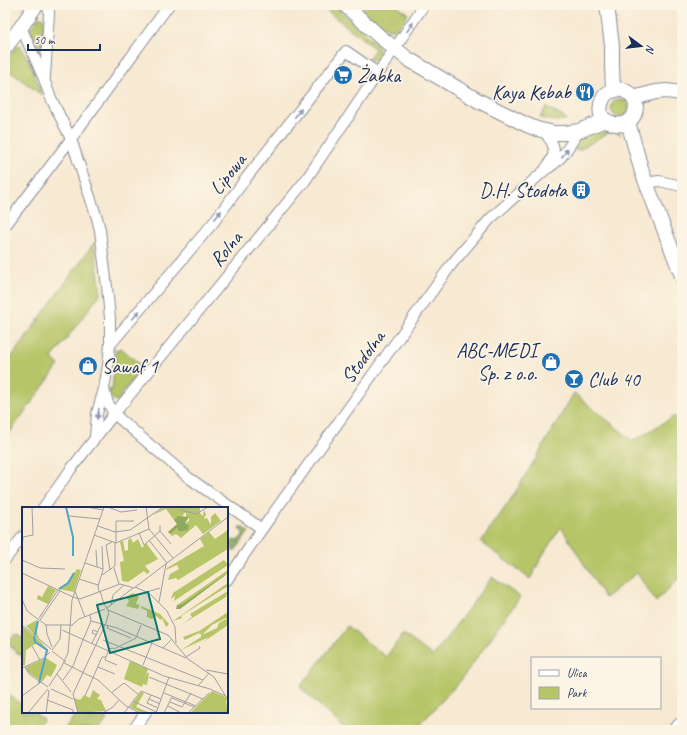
<svg xmlns="http://www.w3.org/2000/svg" width="687" height="735" viewBox="0 0 687 735" font-family="Caveat,sans-serif">
  <style>
    .green { fill: #b6c567; stroke: #687a62 }
    .forest { fill: #90aa5c; stroke: #566c5d }
    .lines { fill: none; stroke-linecap: round; stroke-linejoin: round }
    .street-casing { stroke: #898c98; stroke-width: 12 }
    .secondary-casing { stroke: #898c98; stroke-width: 16 }
    .street { stroke: #fff; stroke-width: 10 }
    .secondary { stroke: #fff; stroke-width: 14 }
    .oneway { fill: #8d97ae }
    .labels { text-anchor: middle; dominant-baseline: central; stroke-width: 3.5; stroke-linejoin: round; paint-order: stroke }
    .poi-label { font-size: 20px; fill: #1b2f5e; stroke: #fcf5e5; text-anchor: start }
    .street-label { font-size: 20px; fill: #1b2f5e; stroke: #fcf5e5 }
    .inset-river { fill: none; stroke: #50a4cc; stroke-width: 2 }
    .inset-road { fill: none; stroke: #9f9fa4; stroke-width: 1 }
    .view { fill: #0f766e; fill-opacity: 0.15; stroke: #0f766e; stroke-width: 2 }
    .inset-edge { fill: none; stroke: #1b2f5e; stroke-width: 2 }
  </style>
  <rect width="100%" height="100%" fill="#fcf5e5"/>
  <filter id="ink" filterUnits="userSpaceOnUse"><feTurbulence type="fractalNoise" baseFrequency=".025" numOctaves="2"/><feDisplacementMap in="SourceGraphic" scale="8" xChannelSelector="R" yChannelSelector="G"/><feConvolveMatrix kernelMatrix="1 2 1 2 8 2 1 2 1" color-interpolation-filters="sRGB"/></filter>
  <filter id="wash" filterUnits="userSpaceOnUse"><feTurbulence type="fractalNoise" baseFrequency=".012" numOctaves="4" result="noise"/><feDisplacementMap in="SourceGraphic" scale="16" xChannelSelector="R" yChannelSelector="G"/><feGaussianBlur stdDeviation="0.9" result="paint"/><feColorMatrix in="noise" values="0 0 0 0 0 0 0 0 0 0 0 0 0 0 0 0 0 1.4 0 .05"/><feComposite in="paint" operator="in"/></filter>
  <g filter="url(#wash)">
    <rect width="100%" height="100%" fill="#f7e9d2"/>
    <g class="green">
      <path d="M320,5h14l39,36c6,5 9,12 3,19l-8,-1 7,-10z"/>
      <path d="M354,5h42l12,9c-6,10 -13,22 -26,11l-3,3z"/>
      <path d="M39,17h2l3,2 -2,30 -1,1h-2l-9,-21 1,-2z"/>
      <path d="M18,45c9,5 20,39 24,50l-37,-27v-7z"/>
      <circle cx="620" cy="108" r="9"/>
      <path d="M546,107l21,12c-8,3 -19,2 -27,-1z"/>
      <path d="M601,125l15,5 5,5 -8,-5 -34,20 -8,-1 7,-12z"/>
      <path d="M94,243l7,50 -49,65 7,7 -54,74v-73z"/>
      <path d="M121,348l22,19 -23,29 2,2 -4,3c-7,-1 -9,-6 -9,-12l3,1 4,-40z"/>
      <path d="M574,393l59,48 40,-24 9,1v157l-26,27 -19,-29 -32,25 -44,-71 -17,26 -14,26 -49,-37 32,-46 23,-38z"/>
      <path d="M492,577l28,20 -58,82 -47,51h-69l-46,-43 47,-61 39,31 17,-23 30,22z"/>
      <path d="M15,635h3l5,3v19c-7,-5 -21,-14 -8,-22z"/>
      <path d="M5,692l18,13v7h10l10,7 -8,11h-20l-10,-8z"/>
      <path d="M77,712h20l10,7 -8,11h-35z"/>
    </g>
    <path class="forest" d="M241,526l8,6 -15,20 -2,-2v-8l1,-2 4,1 5,-4 1,-4 -3,-3z"/>
  </g>
  <g filter="url(#ink)">
    <g class="lines">
      <g class="street-casing">
        <g id="street">
          <path d="M21,27l23,52 6,17 21,43 26,79 3,12 7,57 3,31v27l-2,20 -4,24 4,14 6,11 75,64 73,51"/>
          <path d="M45,77l4,-64 -1,-8"/>
          <path d="M546,131c1,8 3,6 6,12 5,9 -1,17 -6,25"/>
          <path d="M646,183l13,-2 23,5"/>
          <path d="M5,226l66,-87 98,-134"/>
          <path d="M110,345l103,-122 34,-46 99,-126 32,22"/>
          <path d="M95,438l2,-25 7,-24"/>
          <path d="M43,508l28,-39 43,-55 191,-233 119,-176"/>
          <path d="M5,560l18,-24"/>
          <path d="M227,580l35,-51 189,-264 39,-46 55,-49c17,-9 24,-24 34,-39"/>
          <path d="M133,730l13,-18"/>
        </g>
      </g>
      <g class="secondary-casing">
        <g id="secondary">
          <path d="M345,5l34,31 29,23 71,42 48,24 10,4 17,4h12l13,-2 26,-11"/>
          <path d="M607,5l5,41v19l1,26"/>
          <path d="M5,48l16,-21 15,-22"/>
          <path d="M618,89c29,5 19,40 -3,35 -4,-1 -8,-2 -11,-5 -7,-7 -3,-22 5,-27 3,-1 6,-2 9,-3z"/>
          <path d="M633,98l23,-6 10,-1 16,2"/>
          <path d="M628,122l14,50 40,104"/>
          <path d="M675,730l7,-6"/>
        </g>
      </g>
      <use href="#street" class="street"/>
      <use href="#secondary" class="secondary"/>
    </g>
    <defs><path id="oneway-solid" d="M-6-.8H1V-3.2L6.5 0L1 3.2V.8H-6Z"/></defs>
    <g class="oneway">
      <use href="#oneway-solid" transform="translate(410 27) rotate(-56)"/>
      <use href="#oneway-solid" transform="translate(298 113) rotate(-52)"/>
      <use href="#oneway-solid" transform="translate(565 153) rotate(-54)"/>
      <use href="#oneway-solid" transform="translate(218 215) rotate(-53)"/>
      <use href="#oneway-solid" transform="translate(136 315) rotate(-50)"/>
      <use href="#oneway-solid" transform="translate(98 414) rotate(100)"/>
    </g>
  </g>
  <defs>
    <g id="supermarket-disc" transform="scale(1)"><circle r="9.5" fill="#1f6fb2" stroke="#fcf5e5"/><path d="M-6-5.5h2.5l.6 2H6L4.5 2H-2.5L-4.4-4H-6ZM-1.5 3.2a1.3 1.3 0 1 0 .1 0ZM3 3.2a1.3 1.3 0 1 0 .1 0Z" fill="#fff"/></g>
    <g id="restaurant-disc" transform="scale(1)"><circle r="9.5" fill="#1f6fb2" stroke="#fcf5e5"/><path d="M-5-6h1v4h1v-4h1v4h1v-4h1v5L-1.5 .5V6h-2V.5L-5-1ZM5-6V6H3V1.5H1.5Q1.5-4 5-6Z" fill="#fff"/></g>
    <g id="building-disc" transform="scale(1)"><circle r="9.5" fill="#1f6fb2" stroke="#fcf5e5"/><path d="M-4-6H4V6H1V3H-1V6H-4ZM-2.5-4.3h1.7v1.8h-1.7ZM.8-4.3h1.7v1.8H.8ZM-2.5-1h1.7V.8h-1.7ZM.8-1h1.7V.8H.8Z" fill="#fff"/></g>
    <g id="shop-disc" transform="scale(1)"><circle r="9.5" fill="#1f6fb2" stroke="#fcf5e5"/><path d="M-5-2.5h2.3a2.7 3.5 0 0 1 5.4 0H5L5.5 6h-11ZM-1.5-2.5h3a1.5 2.3 0 0 0-3 0Z" fill="#fff"/></g>
    <g id="bar-disc" transform="scale(1)"><circle r="9.5" fill="#1f6fb2" stroke="#fcf5e5"/><path d="M-6-5H6L.8 .8V4.5H3.5V6h-7V4.5H-.8V.8Z" fill="#fff"/></g>
  </defs>
  <g fill-rule="evenodd">
    <use href="#supermarket-disc" x="343" y="75"/>
    <use href="#restaurant-disc" x="585" y="92"/>
    <use href="#building-disc" x="581" y="190"/>
    <use href="#shop-disc" x="551" y="362"/>
    <use href="#shop-disc" x="88" y="366"/>
    <use href="#bar-disc" x="574" y="379"/>
  </g>
  <g class="labels">
    <g class="poi-label">
      <text x="357" y="75">Żabka</text>
      <text x="571" y="92" text-anchor="end">Kaya Kebab</text>
      <text x="567" y="190" text-anchor="end">D.H. Stodoła</text>
      <text x="537" y="350" text-anchor="end">ABC-MEDI<tspan x="537" dy="23">Sp. z o.o.</tspan></text>
      <text x="102" y="366">Sawaf 1</text>
      <text x="588" y="379">Club 40</text>
    </g>
    <g class="street-label">
      <text transform="translate(228 174) rotate(-52)">Lipowa</text>
      <text transform="translate(226 249) rotate(-51)">Rolna</text>
      <text transform="translate(363 357) rotate(-54)">Stodolna</text>
    </g>
  </g>
  <g transform="translate(22 507)">
    <rect width="206" height="206" fill="#f7e9d2"/>
    <path d="M142,0h36v6l3,3 1,-6 2,4 -2,5 3,-1 4,7v-8l4,-4 6,8 -18,13 -7,-9 -15,13 -5,-4 -4,2 -2,-2 7,-6 2,4 8,-2 1,-6 -3,-1 4,-2v-4h-3v-4h-2l-1,3 -9,4 -8,-11 -13,6zM206,23v19l-50,31 -2,-2 -8,2 2,-6 9,-5 -2,-4 2,-1 -13,6 1,-2 37,-22 -4,-7 9,-7 6,7zM109,31l2,5 5,-4 4,9 4,-5 12,16 -13,7 5,6 -3,2 -3,-3 -16,11 -6,-1 -2,-19 4,-1 -4,-19 3,-1 2,10 3,-1v-10zM202,53l4,5 -54,36 1,-5 -4,3 2,-6zM55,62l4,1 -7,22 -16,-3 10,-7zM206,63v3l-6,5 -40,26 -5,1zM206,76v3l-47,30 1,2 -9,3zM26,79l8,4 -8,14 -11,-5 1,-4 4,2zM206,84l-2,6 -45,28 11,-8 -2,-3zM111,86l6,3 -3,8 4,1 -2,4 -12,-3 3,-5 -3,-4zM119,99l19,8 9,10 -3,3 -4,-9 -1,2 -5,-4 -4,3 -5,-2v-6l-6,-3zM206,105v5l-16,8 -10,10 15,-7 2,-5 9,-5v7l-26,18 7,-6 -28,13 20,-13v-3h-3l5,-3 -18,9 -2,-3 16,-6zM15,113l-1,9 3,10 -13,-13zM0,119l19,16 6,7 1,3 -2,3v-6l-9,-6 -11,7 -1,15 -3,1zM24,151l11,7 -6,12 -4,-2 -5,7 -14,-10 -2,-5zM108,154l18,8 -4,11 3,-7h2l-2,12 -4,-1 -1,3 -18,-8zM71,183l7,5 -3,4 4,1 5,11 -28,2 -4,-15 6,2 4,-5 6,3zM190,184l16,7 -2,3 2,12h-38zM119,185l3,1 -8,14 14,6h-8l-12,-6z" fill="#b6c567"/>
    <path d="M156,9l11,1 -4,6 4,2 -1,5 -9,2 -2,-4 -7,6 -2,-2 9,-8 -3,-4zM206,66l-48,36h-4l1,-4 5,-1z" fill="#90aa5c"/>
    <path class="inset-river" d="M44,0l7,30v19M37,82l9,-6 6,-10M13,128l3,-14M12,129l1,6 12,8 -8,33"/>
    <path class="inset-road" d="M65,0l16,3M86,0l13,5 16,-2M124,0l3,22M159,3l15,4 12,-7M47,9l31,3M138,18v6l11,13M76,19l17,6 15,-2 33,-23M127,22l24,29M117,26l5,12 16,-14M72,28l22,8 33,-14M127,33l18,23M94,36v-22h18M0,41l1,-11 10,-2 -1,-28M74,43l1,17M0,53l18,8 25,1M63,56l18,6M92,61l5,16M88,63l-4,-25 6,-3M0,66l51,24M80,68l13,-9v-24M57,72l19,6M113,80l14,6 18,18 8,16 1,16M53,84l10,26M78,84l4,13M77,85l-1,-6 5,-16 -1,-24M125,85l13,-4M51,90l7,2 40,-15 14,4 94,-71M0,92l5,12 19,14h27M137,95l7,-38M89,98l2,-10 11,-10M85,101l26,-20M86,103l60,25 20,24 26,18 11,18M17,111l19,-28M18,113l20,-29M69,114l26,7 69,30M0,118l29,24M24,118l1,9 5,13M50,118l7,-6 26,-10M86,118l-1,3 24,10M40,123l102,46 46,13 18,8M75,128l-5,-2 1,-3 5,2M81,133l100,40M70,136l10,-20M10,139l8,14M141,141l9,-9M92,142l22,-11 5,-13M30,143l8,-11 1,-14M30,144l14,11M84,150l-1,3 12,5M164,150l14,-9 -1,-2M42,156l34,17 28,26 14,7M121,158l9,-22M3,160l4,7 19,13M76,160l17,7M0,161l22,-10 6,-6M38,163l8,-17 4,-53 32,-93M184,163l22,4M35,167l14,18M127,170l54,22M41,173l10,-14 10,-26 8,-19 -1,-6M27,179l11,-17M176,179l11,-13M29,182l22,10M89,186l13,-10 14,11M142,186l32,13M129,188l-4,8 11,5M0,189l19,-14M63,189l17,-39h4l3,-8 5,-1M150,191l22,9M127,192l11,5M25,193l26,10v3M111,194l23,11M148,195l12,5 9,-14M146,199l13,7M6,206l20,-24M24,206l3,-23M56,206l-5,-19 33,-71 3,-11 -5,-8M81,206l10,-6 6,-7M102,206l17,-22 20,8M134,206l13,-36M142,206l8,-16M166,206l21,-20"/>
    <path class="view" d="M126,85l12,47 -50,14 -13,-48z"/>
    <rect width="206" height="206" class="inset-edge"/>
  </g>
  <rect width="687" height="735" fill="none" stroke="#fcf5e5" stroke-width="20"/>
  <rect x="531" y="657" width="130" height="52" fill="#fcf5e5" stroke="#a2a6af"/>
  <rect x="539" y="670" width="20" height="6" fill="#ffffff" stroke="#a2a6af"/>
  <text x="567" y="677" font-size="12" fill="#1b2f5e">Ulica</text>
  <rect x="539" y="687" width="20" height="12" fill="#b6c567" stroke="#a2a6af"/>
  <text x="567" y="697" font-size="12" fill="#1b2f5e">Park</text>
  <g transform="translate(641 46) rotate(105)" stroke="#fcf5e5" stroke-width="3" paint-order="stroke">
  <path d="M0-3L7 15L0 10L-7 15Z" fill="#1b2f5e"/>
  <text y="-6" font-size="11" font-weight="bold" text-anchor="middle" fill="#1b2f5e">N</text>
  </g>
  <path d="M28 44v6h72v-6" fill="none" stroke="#1b2f5e" stroke-width="2"/>
  <text x="34" y="44" font-size="12" fill="#1b2f5e" stroke="#fcf5e5" stroke-width="3" paint-order="stroke">50 m</text>
</svg>
